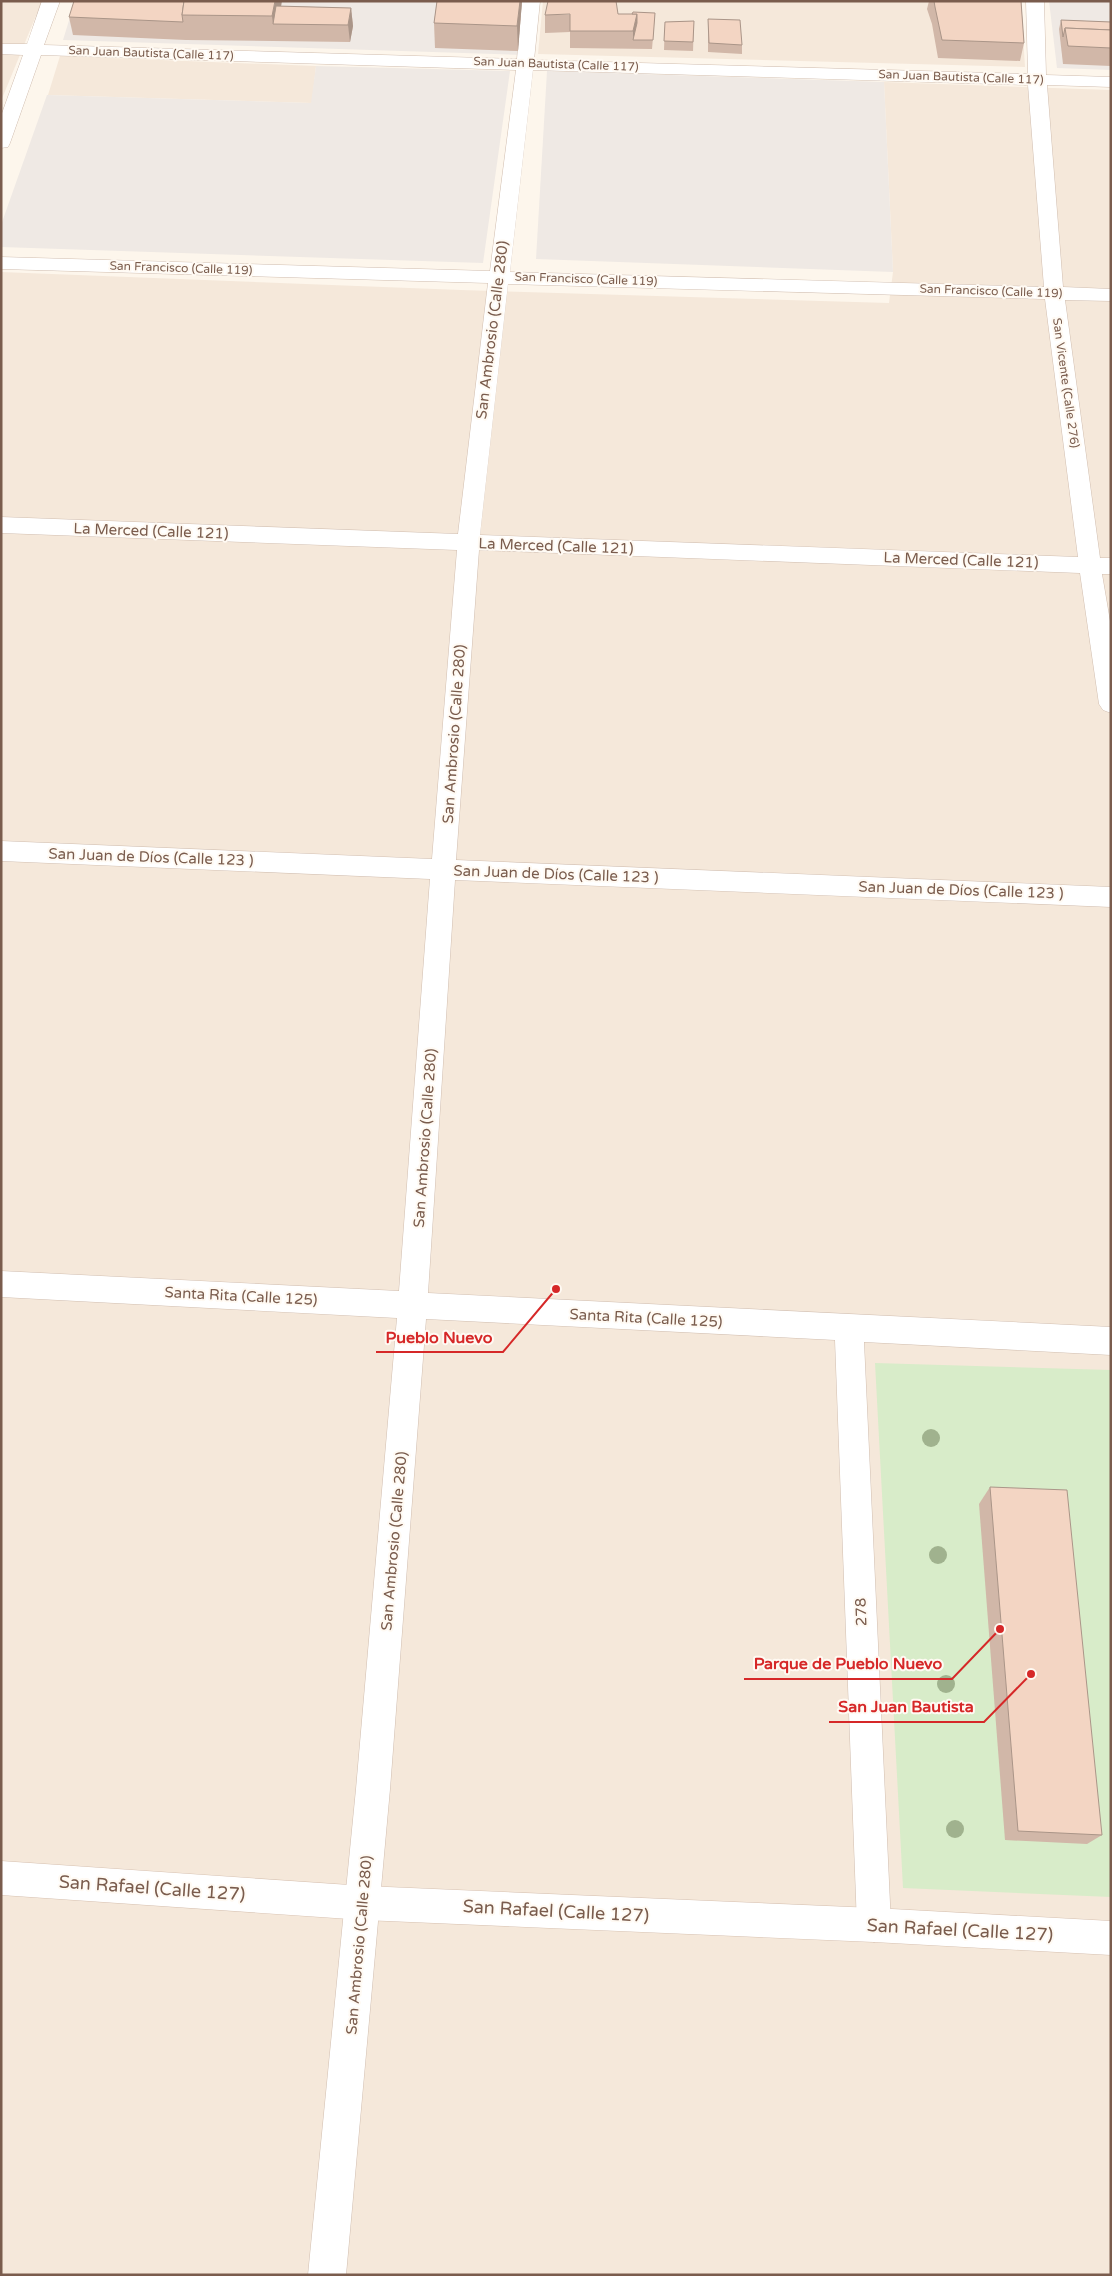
<svg xmlns="http://www.w3.org/2000/svg" width="1112" height="2276" viewBox="0 0 1112 2276" font-family="'Varela Round',sans-serif">
  <style>
    .residential { fill: #f5e8da }
    .industrial { fill: #efe9e4 }
    .green { fill: #d8ecc9 }
    .lines { fill: none; stroke-linecap: round; stroke-linejoin: round }
    .street-casing { stroke: #d1beb0; stroke-width: 1 }
    .secondary-casing { stroke: #d6c0b0; stroke-width: 1 }
    .street { fill: #fff; fill-rule: evenodd }
    .secondary { fill: #fff; fill-rule: evenodd }
    .tree { fill: #a0b28e }
    .wall { fill: #d1b7a8 }
    .shaded-wall { fill: #aa9588 }
    .building { fill: #f3d5c3; stroke: #aa9588 }
    .labels { text-anchor: middle; dominant-baseline: central; stroke-width: 4; stroke-linejoin: round; paint-order: stroke }
    .far-street-label { font-size: 12px; fill: #7a5c4d; stroke: #fffaf3 }
    .street-label { font-size: 15px; fill: #7a5c4d; stroke: #fffaf3 }
    .near-street-label { font-size: 18px; fill: #7a5c4d; stroke: #fffaf3 }
    .leader { fill: none; stroke: #d62828; stroke-width: 2 }
    .callout-dot { fill: #d62828; stroke: #fffaf3; stroke-width: 2 }
    .callout-label { font-size: 16px; text-anchor: middle; font-weight: bold; fill: #d62828; stroke: #fffaf3; stroke-width: 4; stroke-linejoin: round; paint-order: stroke }
  </style>
  <rect width="100%" height="100%" fill="#fdf6ec"/>
  <g class="residential">
    <path d="M1,1h41l-41,100z"/>
    <path d="M543,1h478l4,66 -487,-13z"/>
    <path d="M60,56l256,10 -4,37 -264,-8z"/>
    <path d="M884,82l227,8v2185h-1110v-2003l460,18 428,13 4,-31z"/>
  </g>
  <g class="industrial">
    <path d="M75,1h451l-4,54 -459,-15z"/>
    <path d="M1049,1h62v69l-54,-2z"/>
    <path d="M316,66l194,5 -27,192 -482,-16v-22l46,-130 264,8z"/>
    <path d="M547,71l337,11 9,190 -357,-13z"/>
  </g>
  <path class="green" d="M875,1363l236,7v527l-208,-9z"/>
  <g class="lines">
    <g class="street-casing">
      <path id="street" d="M42,1h18l-16,44 473,14 5,-58h18l-6,59 494,14 -2,-73h18l2,74 65,2v10l-64,-2 16,202 48,2v12l-46,-1 35,258h11v16h-9l9,53v86l-8,-3 -4,-6 -19,-131 -601,-23 -23,310 655,27v20l-656,-27 -27,413 683,34v28l-247,-13 27,583 -5,12 -12,5 -12,-5 -5,-12 -22,-585 -409,-21 -36,470 -44,486h-38l48,-486 41,-471 -396,-21v-26l398,20 31,-412 -429,-18v-20l431,18 25,-309 -456,-17v-16l457,17 30,-251 -487,-14v-12l489,14 26,-201 -475,-15 -31,88 -2,4 -7,1v-32l22,-61 -22,-1v-10h26zM533,70l495,15 16,202 -534,-15zM508,284l537,15 33,258 -598,-22z"/>
    </g>
    <g class="secondary-casing">
      <path id="secondary" d="M1,1861l363,25 510,22 237,13v34l-237,-13 -510,-22 -363,-25z"/>
    </g>
    <use href="#street" class="street"/>
    <use href="#secondary" class="secondary"/>
  </g>
  <g class="tree">
    <circle cx="931" cy="1438" r="9"/>
    <circle cx="938" cy="1555" r="9"/>
    <circle cx="946" cy="1684" r="9"/>
    <circle cx="955" cy="1829" r="9"/>
  </g>
  <g class="wall">
    <path d="M437,1h85l-4,50 -83,-3 -1,-25z"/>
    <path d="M929,1h92l3,42 -4,18 -82,-3 -6,-34 -5,-15z"/>
    <path d="M281,6l70,2 2,18 -3,16 -164,-2 -113,-5 -4,-18z"/>
    <path d="M655,13l-3,36 -82,-1v-16l-25,1v-18l87,-1z"/>
    <path d="M708,19l34,26v9l-34,-2z"/>
    <path d="M1061,20l50,2v44l-48,-2 -4,-35z"/>
    <path d="M694,21l-1,30 -29,-1 1,-28z"/>
    <path d="M990,1487l112,348 -15,9 -82,-4 -26,-336z"/>
  </g>
  <g class="shaded-wall">
    <path d="M275,1h7l-4,23h-5l-1,-8z"/>
    <path d="M520,1h2l-4,50 -1,-25z"/>
    <path d="M351,8l2,18 -3,16 -2,-17z"/>
    <path d="M637,14v18l-4,8v-9z"/>
  </g>
  <g class="building">
    <path d="M74,1h110l-2,14 1,7 -114,-5z"/>
    <path d="M184,1h91l-3,15 -90,-1z"/>
    <path d="M437,1h83l-3,25 -83,-3z"/>
    <path d="M548,1h68l2,13h19l-4,17h-63v-17l-25,1z"/>
    <path d="M934,1h87l3,42 -82,-3 -7,-33z"/>
    <path d="M276,6l75,2 -3,17 -75,-1z"/>
    <path d="M633,12l22,1 -2,27h-20l4,-17v-9h-5z"/>
    <path d="M708,19l32,1 2,25 -33,-2z"/>
    <path d="M1061,20l50,2v8l-46,-2 -2,9z"/>
    <path d="M694,21l-1,21 -29,-1 1,-19z"/>
    <path d="M1065,28l46,2v18l-43,-2z"/>
    <path d="M990,1487l77,3 35,345 -84,-4z"/>
  </g>
  <g class="labels">
    <g class="far-street-label">
      <text transform="translate(151 53) rotate(2)">San Juan Bautista (Calle 117)</text>
      <text transform="translate(556 64) rotate(2)">San Juan Bautista (Calle 117)</text>
      <text transform="translate(961 77) rotate(2)">San Juan Bautista (Calle 117)</text>
      <text transform="translate(181 268) rotate(2)">San Francisco (Calle 119)</text>
      <text transform="translate(586 279) rotate(2)">San Francisco (Calle 119)</text>
      <text transform="translate(991 291) rotate(2)">San Francisco (Calle 119)</text>
      <text transform="translate(1066 383) rotate(82)">San Vicente (Calle 276)</text>
    </g>
    <g class="street-label">
      <text transform="translate(492 330) rotate(-83)">San Ambrosio (Calle 280)</text>
      <text transform="translate(151 531) rotate(2)">La Merced (Calle 121)</text>
      <text transform="translate(556 546) rotate(2)">La Merced (Calle 121)</text>
      <text transform="translate(961 560) rotate(2)">La Merced (Calle 121)</text>
      <text transform="translate(454 734) rotate(-86)">San Ambrosio (Calle 280)</text>
      <text transform="translate(151 857) rotate(2)">San Juan de Díos (Calle 123 )</text>
      <text transform="translate(556 874) rotate(2)">San Juan de Díos (Calle 123 )</text>
      <text transform="translate(961 890) rotate(2)">San Juan de Díos (Calle 123 )</text>
      <text transform="translate(425 1138) rotate(-86)">San Ambrosio (Calle 280)</text>
      <text transform="translate(241 1296) rotate(3)">Santa Rita (Calle 125)</text>
      <text transform="translate(646 1318) rotate(3)">Santa Rita (Calle 125)</text>
      <text transform="translate(394 1541) rotate(-85)">San Ambrosio (Calle 280)</text>
      <text transform="translate(861 1612) rotate(-92)">278</text>
      <text transform="translate(359 1945) rotate(-85)">San Ambrosio (Calle 280)</text>
    </g>
    <g class="near-street-label">
      <text transform="translate(152 1888) rotate(4)">San Rafael (Calle 127)</text>
      <text transform="translate(556 1911) rotate(3)">San Rafael (Calle 127)</text>
      <text transform="translate(960 1930) rotate(3)">San Rafael (Calle 127)</text>
    </g>
  </g>
  <path class="leader" d="M556 1289L503 1352H376M1000 1629L952 1679H744M1031 1674L984 1722H829"/>
  <g class="callout-dot">
    <circle cx="556" cy="1289" r="5"/>
    <circle cx="1000" cy="1629" r="5"/>
    <circle cx="1031" cy="1674" r="5"/>
  </g>
  <g class="callout-label">
    <text x="439" y="1343">Pueblo Nuevo</text>
    <text x="848" y="1669">Parque de Pueblo Nuevo</text>
    <text x="906" y="1712">San Juan Bautista</text>
  </g>
  <rect width="1112" height="2276" fill="none" stroke="#7a5c4d" stroke-width="5"/>
</svg>
